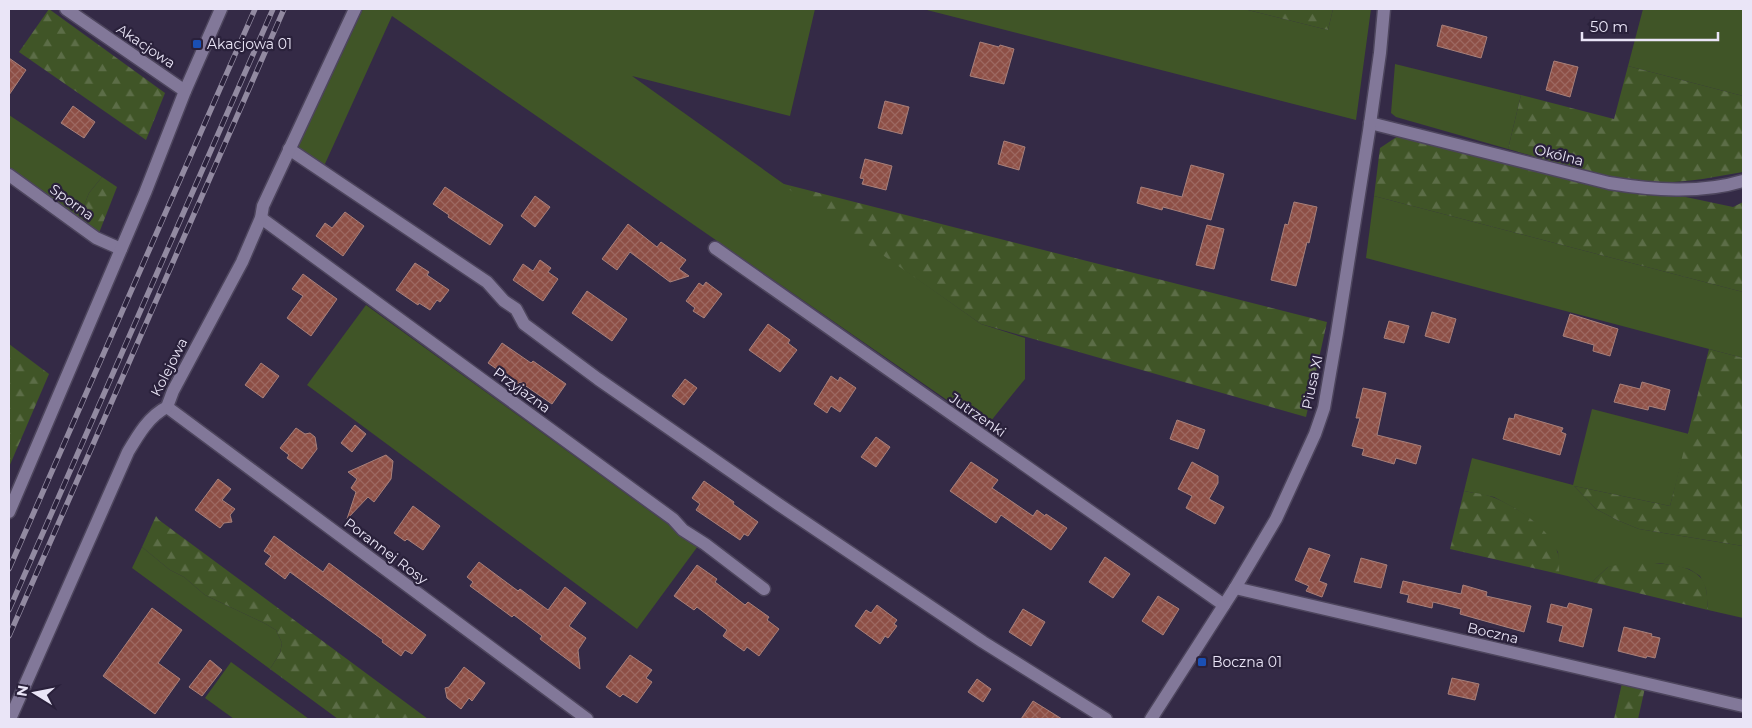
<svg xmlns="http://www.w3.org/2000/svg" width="1752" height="728" viewBox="0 0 1752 728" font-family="Montserrat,sans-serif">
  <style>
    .grass { fill: #405527 }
    .forest { fill: url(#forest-firs) }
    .building { fill: url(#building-cross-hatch); stroke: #a8807a }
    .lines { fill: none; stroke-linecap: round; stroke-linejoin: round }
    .street-casing { stroke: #4d455d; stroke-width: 15 }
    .secondary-casing { stroke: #4d455d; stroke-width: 15 }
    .street { stroke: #827899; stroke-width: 12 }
    .secondary { stroke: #827899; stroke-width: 12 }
    .rail-casing { stroke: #928aa1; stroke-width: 5.5 }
    .rail { stroke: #2a213b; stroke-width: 4; stroke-dasharray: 11; stroke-linecap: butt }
    .transit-dot { fill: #1a4fb4; stroke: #2a213b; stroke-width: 2 }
    .labels { text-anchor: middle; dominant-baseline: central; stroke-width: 4.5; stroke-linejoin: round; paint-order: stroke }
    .poi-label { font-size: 14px; fill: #eae5f7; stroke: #2a213b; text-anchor: start }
    .street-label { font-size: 14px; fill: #eae5f7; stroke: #2a213b }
  </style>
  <defs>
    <pattern id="forest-firs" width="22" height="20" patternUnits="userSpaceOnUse" patternTransform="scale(1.25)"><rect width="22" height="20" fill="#405527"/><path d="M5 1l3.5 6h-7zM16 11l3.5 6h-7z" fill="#5c6d47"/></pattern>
    <pattern id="building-cross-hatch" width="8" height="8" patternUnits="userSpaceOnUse" patternTransform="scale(1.25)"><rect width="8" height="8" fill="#8d4f46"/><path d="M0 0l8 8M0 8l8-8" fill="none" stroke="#9d6861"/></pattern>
  </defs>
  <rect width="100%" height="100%" fill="#342a46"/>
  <g class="grass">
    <path d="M363,9h452l-25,107 -158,-40 349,248 44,14v41l-39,48 -594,-411 -68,150 -27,-17z"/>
    <path d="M923,9h321l84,21 5,-21h38l-15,111z"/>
    <path d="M1643,9h100v87l-115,-30z"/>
    <path d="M1395,64l126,31 -13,54 -112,-32 -5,-4z"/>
    <path d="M9,115l93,62 -13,16 -10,25 -70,-50z"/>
    <path d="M1374,196l369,96v66l-377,-100z"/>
    <path d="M366,305l332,241 -61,83 -330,-244z"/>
    <path d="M1592,409l97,25 -19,72 -96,-20 22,23 21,11 22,9 104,17v72l-35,-8 -2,-21 -6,-13 -11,-7 -29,-6 -52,4 -16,15 -33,-8 -1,-22 -25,-31 -17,-12 -22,-12 -30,-6 8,-33 101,27z"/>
    <path d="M142,547l28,23 14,7 21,18 59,28 12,7 6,13 -2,10 -10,16 -138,-101z"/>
    <path d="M231,662l78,57h-75l-29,-21z"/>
  </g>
  <g class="forest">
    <path d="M49,9l116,84 -19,47 -127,-88z"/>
    <path d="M1244,9h89l-5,21z"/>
    <path d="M1628,66l115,30v76c-34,6 -67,13 -102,9 -45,-4 -90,-20 -133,-32l13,-54 93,24z"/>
    <path d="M1398,136l335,71 10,-5v90l-369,-96 6,-48z"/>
    <path d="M102,177l15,10 -18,46 -20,-15 10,-25z"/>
    <path d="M780,183l547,139 -21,95 -325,-93z"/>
    <path d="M9,344l40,30 -40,93z"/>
    <path d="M1709,349l34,9v188l-104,-17 -22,-9 -21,-11 -22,-23 96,20z"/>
    <path d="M1464,491c10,2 22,3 31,7 23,10 53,29 62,53 3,6 2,16 2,23l-109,-25z"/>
    <path d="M156,516l3,4 269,199h-90l-68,-50 10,-16 2,-10 -6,-13 -12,-7 -59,-28 -21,-18 -14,-7 -28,-23z"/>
    <path d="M1630,562c19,1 55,0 69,14 9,8 8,23 9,34l-116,-28 16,-15z"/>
    <path d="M1622,683l23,5 -7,31h-24z"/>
  </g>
  <g class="building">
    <path d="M1442,25l45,12 -6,21 -44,-12z"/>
    <path d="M980,42l19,5 1,-2 14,4 -10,35 -34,-8z"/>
    <path d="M9,58l17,12 -17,25z"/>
    <path d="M1554,61l24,6 -8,30 -24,-7z"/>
    <path d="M885,101l24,6 -7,27 -24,-6z"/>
    <path d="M73,106l22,16 -11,16 -23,-15z"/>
    <path d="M1004,141l21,6 -6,23 -21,-6z"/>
    <path d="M865,159l27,7 -6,24 -24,-6 2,-5 -4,-1z"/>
    <path d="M1191,165l33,9 -13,46 -48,-13 -1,3 -25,-7 4,-16 41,10z"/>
    <path d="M445,187l58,38 -13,20 -42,-28 1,-2 -16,-11z"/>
    <path d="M535,196l15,11 -15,20 -14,-11z"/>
    <path d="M1294,202l23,5 -8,36 -2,-1 -11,44 -25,-6 14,-56 3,1z"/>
    <path d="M345,212l19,14 -21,30 -27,-20 9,-13 7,5z"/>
    <path d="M628,224l29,23 4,-5 25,18 -7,9 10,7 -19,6 -40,-30 -13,18 -15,-11z"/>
    <path d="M1207,225l17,4 -10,40 -18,-4z"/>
    <path d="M540,260l11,8 -3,4 10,7 -15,22 -30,-21 10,-16 10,7z"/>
    <path d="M415,263l14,9 -2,3 22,15 -9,12 -3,-2 -7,10 -11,-7 -1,2 -22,-15z"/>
    <path d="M303,274l34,25 -26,37 -24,-18 16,-22 -11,-7z"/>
    <path d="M706,282l16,12 -18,24 -11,-7 2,-3 -9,-7 13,-18 4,3z"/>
    <path d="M587,291l40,28 -15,22 -40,-28z"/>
    <path d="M1432,312l24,7 -7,24 -24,-7z"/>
    <path d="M1570,314l48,15 -8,27 -17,-5 1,-6 -31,-9z"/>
    <path d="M1389,321l20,5 -5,17 -20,-5z"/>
    <path d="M768,324l22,16 -2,3 9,7 -17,22 -31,-22z"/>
    <path d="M502,343l29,20 2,-2 33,23 -14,20 -32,-22 -2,2 -30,-21z"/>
    <path d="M261,363l18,13 -16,22 -18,-13z"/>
    <path d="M831,376l7,5 2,-4 16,11 -16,24 -9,-6 -4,7 -13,-9z"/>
    <path d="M685,379l12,9 -13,17 -12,-9z"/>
    <path d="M1642,382l28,8 -5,20 -16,-4 -1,4 -34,-8 6,-18 20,5z"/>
    <path d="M1363,388l23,5 -9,42 44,11 -5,18 -20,-6 -2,6 -17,-5 -15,-4 2,-6 -12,-3 8,-28h-4z"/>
    <path d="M1515,414l48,14 -2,4 5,2 -6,21 -57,-16 6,-21 5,1z"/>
    <path d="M1177,420l28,10 -7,19 -28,-10z"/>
    <path d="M355,425l11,9 -14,18 -11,-9z"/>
    <path d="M296,428l9,6 5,-1 5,4 2,12 -15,20 -15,-11 2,-3 -9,-7z"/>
    <path d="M876,437l14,10 -14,20 -15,-10z"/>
    <path d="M386,455l7,6 -2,18 -17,23 -6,-5 -21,22 9,-27 -5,-4 6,-9 -9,-7z"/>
    <path d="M971,462l27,18 -6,8 41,28 4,-6 8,6 1,-2 21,14 -16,22 -50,-35 -5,8 -46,-32z"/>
    <path d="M1192,462l26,14v7l-9,16 15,8 -9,17 -29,-16 6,-12 -14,-7z"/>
    <path d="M218,479l13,10 -9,11 13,9 -5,6 2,7 -8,1 -4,5 -25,-18z"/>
    <path d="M704,481l30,21 -1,2 25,18 -10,14 -4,-2 -4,6 -44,-30 4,-6 -8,-6z"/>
    <path d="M413,506l27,20 -17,24 -16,-11 -2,2 -11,-8z"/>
    <path d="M274,536l49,36 6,-9 97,72 -14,19 -7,-4 -4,6 -19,-14 1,-2 -93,-68 -5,7 -20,-15 6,-8 -7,-5z"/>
    <path d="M1309,548l21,7 -11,26 8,3 -5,13 -16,-6 3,-5 -14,-6z"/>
    <path d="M1105,557l25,17 -17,24 -24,-16z"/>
    <path d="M1361,558l26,7 -6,23 -27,-6z"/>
    <path d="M479,562l39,29 2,-2 28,21 17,-23 21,16 -17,23 17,12 -8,12 2,19 -40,-30 2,-3 -28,-21 -2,2 -42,-31 3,-4 -6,-5z"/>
    <path d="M697,565l20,14 -2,3 30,23 3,-3 21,15 -2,3 12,9 -20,27 -12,-9 -3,4 -21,-15 4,-6 -30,-23 -3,3 -20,-14z"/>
    <path d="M1403,581l58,13 2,-9 24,7 -1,4 45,10 -7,26 -64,-18 1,-5 -28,-7 -1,6 -25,-6 2,-7 -9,-2z"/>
    <path d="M1158,596l21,13 -16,26 -21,-14z"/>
    <path d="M1569,603l23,6 -9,38 -24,-6 4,-15 -16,-4 4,-18 16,4z"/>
    <path d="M877,605l20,15 -3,4 3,2 -9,12 -3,-2 -5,8 -25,-18 11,-16 5,3z"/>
    <path d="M152,608l30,22 -24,33 22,16 -25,35 -52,-38z"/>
    <path d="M1023,609l22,13 -14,24 -22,-14z"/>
    <path d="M1624,627l28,7 -1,2 9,2 -5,20 -8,-2 -1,2 -28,-7z"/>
    <path d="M630,655l22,15 -6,8 6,4 -15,21 -14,-9 -3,3 -14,-10z"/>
    <path d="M210,660l12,10 -20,26 -13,-9z"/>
    <path d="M464,667l21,16 -13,18 -3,-3 -8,11 -14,-11 -2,-10 4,-1z"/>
    <path d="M1452,678l27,6 -4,16 -27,-6z"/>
    <path d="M977,679l14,10 -8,13 -15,-10z"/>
    <path d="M1033,701l29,18h-41z"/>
  </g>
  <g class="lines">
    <g class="street-casing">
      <g id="street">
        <path d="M66,9l119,82"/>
        <path d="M1370,123l239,60c43,7 91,11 134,-2"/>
        <path d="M289,149l198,133 17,19 12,8 8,15 74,55 180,125 205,138 123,77"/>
        <path d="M9,175l87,63 25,11"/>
        <path d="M261,218l412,301 10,11 22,14 59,45"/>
        <path d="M715,248l509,357"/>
        <path d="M167,407l420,312"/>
        <path d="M9,512l136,-319 40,-102 36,-82"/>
        <path d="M1235,588l508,118"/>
        <path d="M10,719l118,-267c10,-17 21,-36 39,-45l6,-16 69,-129 19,-44 2,-12 92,-197"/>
      </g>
    </g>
    <g class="secondary-casing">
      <path id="secondary" d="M1151,719l84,-131 41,-69 39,-85 9,-26 13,-75 32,-202 11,-78 4,-44"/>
    </g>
    <use href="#street" class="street"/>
    <use href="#secondary" class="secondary"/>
    <g class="rail-casing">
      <g id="rail">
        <path d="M9,569l246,-560"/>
        <path d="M9,610l264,-601"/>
        <path d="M9,636l275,-627"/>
      </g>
    </g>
    <use href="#rail" class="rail"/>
  </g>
  <g class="transit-dot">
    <rect x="192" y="39" width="10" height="10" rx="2.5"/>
    <rect x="1197" y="657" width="10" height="10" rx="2.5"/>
  </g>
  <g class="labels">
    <g class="poi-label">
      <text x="207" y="44">Akacjowa 01</text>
      <text x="1212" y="662">Boczna 01</text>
    </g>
    <g class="street-label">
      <text transform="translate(146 46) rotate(34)">Akacjowa</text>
      <text transform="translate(1559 155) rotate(14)">Okólna</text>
      <text transform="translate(72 202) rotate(36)">Sporna</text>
      <text transform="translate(169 367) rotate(-63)">Kolejowa</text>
      <text transform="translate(1312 382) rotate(-78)">Piusa XI</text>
      <text transform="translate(522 390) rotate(36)">Przyjazna</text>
      <text transform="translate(978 415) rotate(35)">Jutrzenki</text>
      <text transform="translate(386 551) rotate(37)">Porannej Rosy</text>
      <text transform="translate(1493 633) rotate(13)">Boczna</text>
    </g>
  </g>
  <rect width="1752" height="728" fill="none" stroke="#eae5f7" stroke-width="20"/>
  <g transform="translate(35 693) rotate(280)" stroke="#2a213b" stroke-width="4" paint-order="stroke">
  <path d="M0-4L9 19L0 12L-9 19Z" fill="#eae5f7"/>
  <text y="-8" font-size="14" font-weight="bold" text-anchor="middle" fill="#eae5f7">N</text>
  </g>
  <path d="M1582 32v8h136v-8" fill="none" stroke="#eae5f7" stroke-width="2.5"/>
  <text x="1590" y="32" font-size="15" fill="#eae5f7" stroke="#2a213b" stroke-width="4" paint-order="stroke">50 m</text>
</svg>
